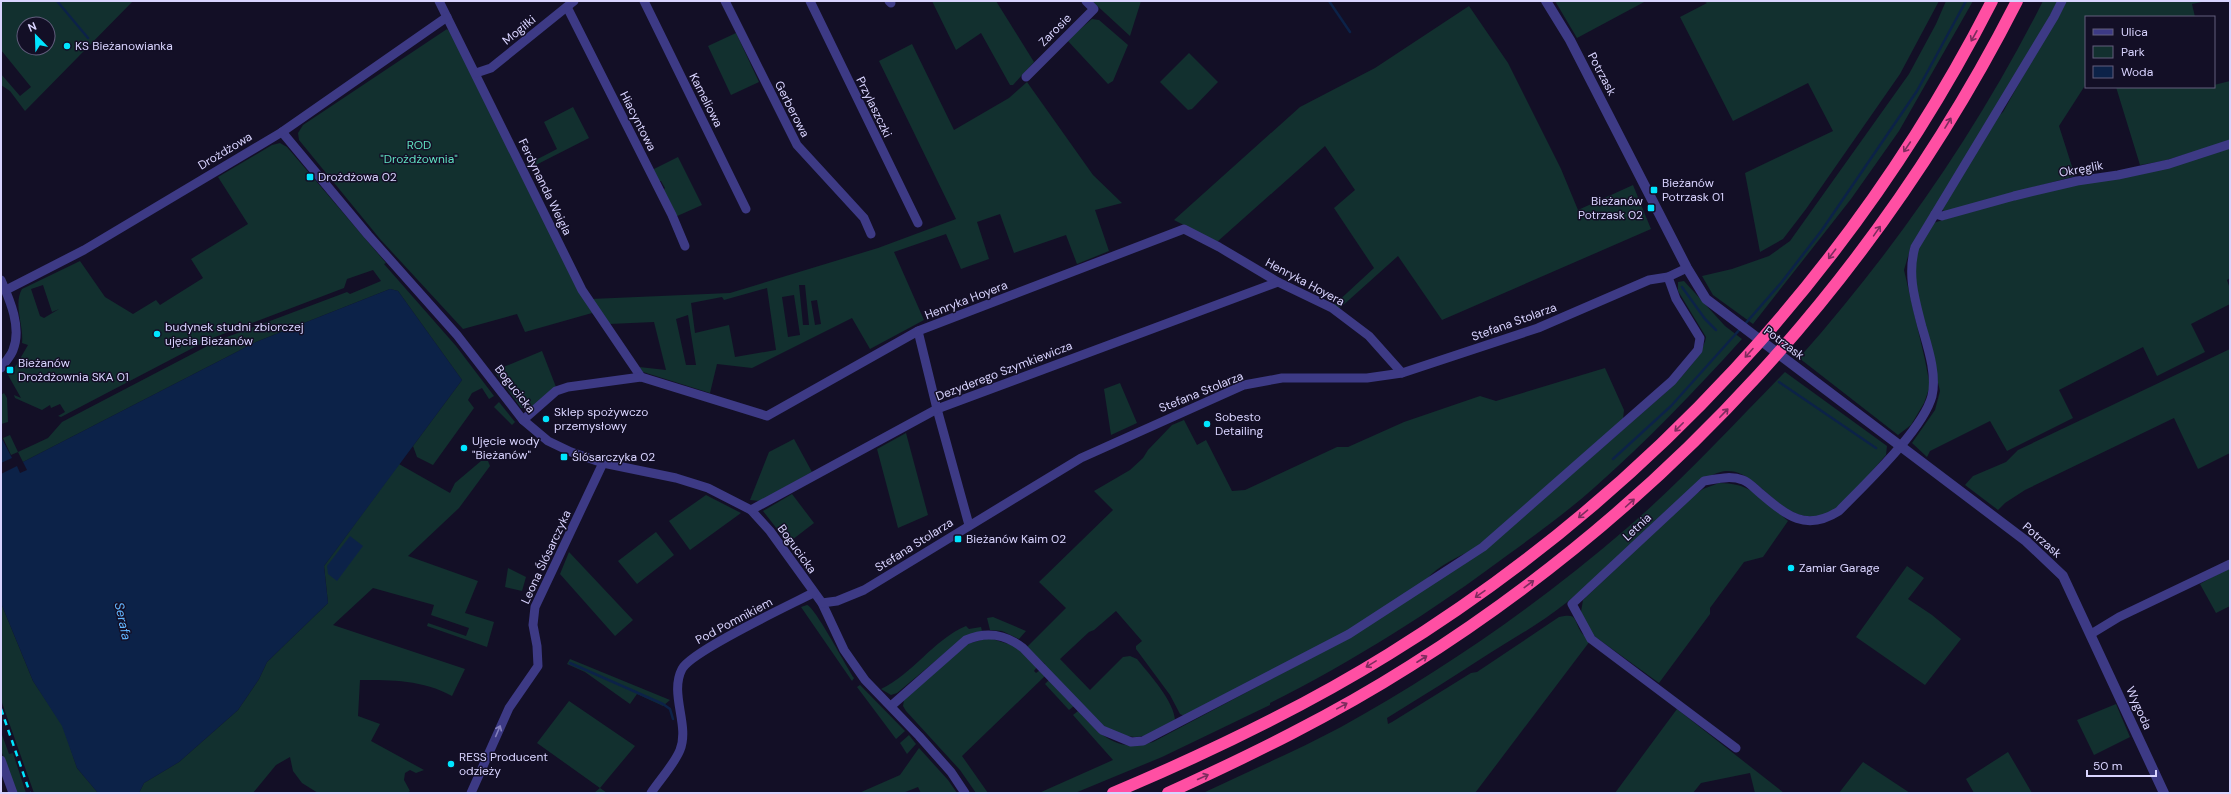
<svg xmlns="http://www.w3.org/2000/svg" width="2231" height="794" viewBox="0 0 2231 794" font-family="'DM Sans',sans-serif">
  <style>
    .green { fill: #12302f; fill-rule: evenodd }
    .water { fill: #0c2248 }
    .lines { fill: none; stroke-linecap: round; stroke-linejoin: round }
    .stream { stroke: #0c2248; stroke-width: 2.5 }
    .minor { stroke: #3d3a85; stroke-width: 9 }
    .tertiary { stroke: #3d3a85; stroke-width: 10 }
    .motorway { stroke: #ff4fa3; stroke-width: 12 }
    .rail { stroke: #00e5ff; stroke-width: 2.5; stroke-dasharray: 6 5; stroke-linecap: butt }
    .oneway { stroke: #7d2c5e }
    .oneway2 { stroke: #837fbc }
    .poi-dot { fill: #00e5ff; stroke: #130f26; stroke-width: 1.5 }
    .labels { text-anchor: middle; dominant-baseline: central; stroke-width: 3; stroke-linejoin: round; paint-order: stroke }
    .street-label { font-size: 12px; fill: #d9d4ff; stroke: #130f26 }
    .poi-label { font-size: 12px; fill: #d9d4ff; stroke: #130f26; text-anchor: start }
    .park-label { font-size: 12px; fill: #5fe0c0; stroke: #130f26 }
    .water-label { font-size: 13px; font-style: italic; fill: #62b6ff; stroke: #130f26 }
  </style>
  <rect width="100%" height="100%" fill="#130f26"/>
  <g class="green">
    <path d="M1,1h132l-108,110 -15,-20 -9,-6v-11l19,22 11,-9 -30,-37zM24,24h24v24h-24z"/>
    <path d="M932,1h64l38,61 -21,23h-3l-29,-52 -25,17z"/>
    <path d="M1092,1h49l-11,35z"/>
    <path d="M1555,1h91l-69,37z"/>
    <path d="M1703,1h236l-39,73 -94,135 -23,30 -23,13 -15,-79 88,-42 -25,-48 -75,38 -53,-104 27,-14z"/>
    <path d="M1946,1h27l-74,130 -48,68 -98,125 -40,-29 -11,-19 30,-7 37,-13 21,-15 119,-167 27,-50z"/>
    <path d="M2043,1h15l-11,22 -136,223 -7,24 21,90 5,26 -6,17 -13,22 -13,10 -99,-77c96,-108 179,-228 244,-357z"/>
    <path d="M2065,1h142l-15,3 3,13h-109v67l-27,42 16,50 -131,36 -2,-4 53,-89 8,-7z"/>
    <path d="M1469,6l39,57 53,106 17,41 55,-25 18,44 -209,91 -44,-64 -58,52 -6,-3 40,-37 -40,-60 21,-18 -30,-44 -108,96 -43,-22 126,-113 75,-39z"/>
    <path d="M1092,19l7,1 29,25 -15,36 -5,3 -41,-44z"/>
    <path d="M447,29l2,2 163,307 -20,-25 -67,19 -8,-18 -54,15 -83,-90 -81,-99 -1,-7 5,-8z"/>
    <path d="M736,33l23,49 -28,13 -23,-49z"/>
    <path d="M912,44l42,86 55,-32 18,-16 66,93 29,28 -27,7 14,41 -32,13 -11,-29 -52,18 -14,-39 -23,8 12,37 -28,10 -15,-35 -52,18 30,68 -54,29 -18,-31 -100,50 -35,-4 -7,29 -67,-21 -4,-5 27,3 -12,-48 -45,2 -18,-25 139,-6 148,-45 78,-29 -77,-158zM799,285h6l4,40h-6zM767,288l9,62 -41,7 -6,-32 -34,8 -4,-30 31,-6 2,3zM794,295l6,40 -12,2 -6,-40zM817,300l4,24 -6,1 -4,-24zM688,315l8,50h-10l-10,-46z"/>
    <path d="M1189,53l29,29 -26,27 -4,1 -28,-28z"/>
    <path d="M2230,81v60l-67,20 -23,4 -24,-78h98v-2z"/>
    <path d="M573,107l16,31 -61,31 -2,-4 31,-16 -13,-27z"/>
    <path d="M280,143l7,4 99,116 -2,1 72,82 38,50 -5,3 -7,-11 -10,5 -4,7 6,8 -41,57 -16,-8 -4,-11 49,-66 -64,-89 -8,-2 -134,53 -233,120 -5,-10 -7,3 -8,-17 7,-3 8,17 30,-14 14,-16 157,-82 128,-48 3,2 31,-13 -8,-11 -26,9 -3,9 -134,51 -149,78 -3,-1 7,-4 -5,-8 -9,4 -1,-3 -8,5 -27,-12 -1,-3 7,3 -13,-23 9,-11 11,-19 -6,-2c2,-17 -9,-39 0,-54l58,-28 25,36 28,17 23,-14 4,5 43,-27 -12,-19 57,-35 -30,-47 54,-32zM43,285l9,27 7,-3 -15,9 -4,-2 -9,-27z"/>
    <path d="M2230,147v131l-3,2 3,9v15l-39,20 14,28 -48,24 -14,-29 -84,43 14,28 -66,33 -17,-30 -60,30 -3,6 -15,-14 23,-33 5,-19 -24,-99 -3,-29 4,-15 16,-25 55,-17z"/>
    <path d="M678,157l24,48 -27,12 -12,-26 2,-3 -4,-7h-3l-6,-11z"/>
    <path d="M1684,281l41,45 17,13c-47,52 -95,102 -147,148 -27,24 -57,46 -86,67 -76,57 -157,108 -239,149v2l-108,52 -87,36h-36l74,-33 -40,-45 5,-4c22,23 39,43 75,31l141,-75 192,-118 178,-155c14,-13 39,-38 42,-57l-28,-46v-9z"/>
    <path d="M2230,349v104l-32,16 -24,-51 -149,72 -20,13 -7,7 -33,-25 8,-9 33,-14 12,-12z"/>
    <path d="M542,351l14,36 -24,20 -11,1 -27,-37z"/>
    <path d="M1605,368l19,42 -1,9 -148,130c-16,7 -38,17 -49,31l-79,52 -163,84 -4,-2 -10,-19 -34,-46v-3l6,-5 -26,-30 -22,19 -5,2 -29,27 30,31 33,-33 7,-1 7,3c12,15 38,43 38,62l-30,15 -10,1 -9,-1 -21,-8 -61,-63 1,-1 -19,-16 40,-40 -27,-26 74,-72 -19,-19 36,-21 13,-12 5,-8 24,-25 12,-5 13,25 9,-5 26,51 13,-1 92,-43h11l56,-25 76,-26 16,5z"/>
    <path d="M1785,372l102,74 -1,9c-11,12 -40,49 -51,55 -54,30 -76,-53 -118,-37 -20,7 -37,26 -52,39 -33,30 -65,64 -99,91 -24,19 -50,34 -76,50 -34,22 -69,44 -103,65l1,6 4,-2 79,-49 6,-1 82,-55c19,-4 14,2 22,15 2,3 6,6 9,9l-115,152h-272c46,-22 93,-42 138,-66 101,-56 198,-123 286,-199 56,-48 106,-103 158,-156z"/>
    <path d="M1120,383l17,40 -26,12 -7,-46z"/>
    <path d="M4,393l3,5 1,24 -7,2v-29z"/>
    <path d="M499,402l16,20 -3,3 -18,-18z"/>
    <path d="M906,433l22,82 -30,13 -21,-79z"/>
    <path d="M794,439l18,33 -52,29 -10,-1 19,-48z"/>
    <path d="M481,461h7l2,5 -31,42 -51,48 70,25 -13,32 29,9 -7,25 -60,-21 1,-3 38,13 3,-8 -38,-13 3,-10 -61,-17 -40,37 132,44 -13,27c-29,-16 -60,-16 -92,-16l-2,36 22,8 -9,17 53,29 -8,3 -6,-3 -5,3 -1,7 6,11 -3,2h-89l-16,-10 -9,-12 -3,-14 -14,8 -23,28h-114l5,-10 35,-21 59,-52 21,-31 8,-17 61,-59 -4,-37 75,-102 51,29 5,-10z"/>
    <path d="M1719,483c34,0 44,17 69,38l-25,36 -19,5 -34,46v6l-51,69 -69,-50 -9,-21 2,-12 109,-103 11,-8z"/>
    <path d="M792,494l22,29 -26,20 -25,-32z"/>
    <path d="M706,495l35,18 -51,37 -21,-29z"/>
    <path d="M656,532l18,23 -37,29 -19,-23z"/>
    <path d="M569,552l64,68 -18,16 -55,-62z"/>
    <path d="M1907,566l17,12 -16,21 24,16 29,24 -36,46 -69,-48z"/>
    <path d="M2230,567v39l-14,7 -16,-29z"/>
    <path d="M508,568l18,9 -4,14 -17,-4z"/>
    <path d="M1,603l32,78 30,45 14,42 21,25h-64l-33,-93z"/>
    <path d="M807,605c8,2 39,61 47,73l-2,3 -51,-74z"/>
    <path d="M993,617l33,14 -7,8 -17,-8 -12,-1 -3,-12z"/>
    <path d="M966,626l3,3 12,-2 1,4 -19,7 -66,55 -6,2 -10,-6c32,-15 52,-49 85,-63z"/>
    <path d="M989,638l26,8 22,21 -3,4 2,2 4,-3 5,6 -83,80 26,37h-12l-16,-23 -54,-59 -3,-5 1,-6 63,-56z"/>
    <path d="M570,659l100,41 -7,6 -26,-12 -7,10 -45,-32 -18,-8z"/>
    <path d="M1049,680l25,26 -5,4 -24,-26z"/>
    <path d="M860,685l45,46 -9,8 -39,-52z"/>
    <path d="M569,701l66,45 -35,42 7,5h-13l6,-5 -63,-45z"/>
    <path d="M2116,704l14,33 -36,18 -17,-35z"/>
    <path d="M1677,709l107,84h-29l-5,-20 -49,10 -8,10h-78z"/>
    <path d="M1,732l8,22 4,-1 13,40h-10l-15,-43z"/>
    <path d="M909,735l7,9 -9,10 -7,-11z"/>
    <path d="M919,748l29,32 9,13h-36l-3,-6 -15,6h-44l41,-18z"/>
    <path d="M2008,752l24,41h-58l-8,-14z"/>
    <path d="M1863,762l47,31h-71z"/>
  </g>
  <g class="water">
    <path d="M390,289l8,2 64,89 -138,186 4,37 -61,59 -8,17 -21,31 -59,52 -35,21 -5,10h-41l-21,-25 -15,-42 -29,-45 -32,-78v-129l16,-8 3,7 7,-3 -4,-8 233,-120z"/>
    <path d="M1,437l11,21 -11,5z"/>
    <path d="M350,536l13,10 -26,35 -9,-7 -1,-8z"/>
  </g>
  <g class="lines">
    <g class="stream">
      <path d="M57,1l31,37"/>
      <path d="M1329,1l21,31"/>
      <path d="M1682,287l23,32 11,11"/>
      <path d="M1745,324l36,-41 41,-53 95,-139 49,-90"/>
      <path d="M1779,382l97,66"/>
      <path d="M1613,459l58,-53 70,-78"/>
      <path d="M570,663l93,41 7,5 3,10"/>
    </g>
    <g class="minor">
      <path d="M439,1l143,289 59,87"/>
      <path d="M644,1l102,208"/>
      <path d="M725,1l72,144 67,73 7,16"/>
      <path d="M810,1l108,222"/>
      <path d="M889,1l2,2"/>
      <path d="M567,7l105,208 13,31"/>
      <path d="M476,73l15,-5 83,-67"/>
      <path d="M1026,77l68,-68 -8,-8"/>
      <path d="M282,132l86,103 89,100 66,85 25,21 23,11 32,11 73,15 32,10 43,22 19,21 52,72 22,47 21,30 54,56 32,36 14,21"/>
      <path d="M1935,214l7,2 72,-20 63,-15 41,-6 51,-11 61,-20"/>
      <path d="M1,280c9,20 21,48 12,70 -2,6 -8,12 -12,18"/>
      <path d="M6,290l78,-40 198,-118 165,-115"/>
      <path d="M918,331l19,78 32,116"/>
      <path d="M523,420l33,-29 12,-4 73,-10 126,39 151,-85 266,-102 35,18 59,35 54,26 37,28 33,37"/>
      <path d="M751,510l186,-101 341,-127"/>
      <path d="M822,603l15,-2 27,-11 217,-132 163,-73 38,-7h85l35,-5 136,-45 111,-48 19,-3 19,-9"/>
      <path d="M2091,634l28,-17 111,-53"/>
      <path d="M891,706l75,-66c21,-9 39,-6 57,8l79,82 29,12 12,-1 206,-107 134,-87 189,-166 26,-31 2,-12 -24,-39 -8,-22"/>
      <path d="M1736,748l-145,-109 -19,-35 132,-123c13,-2 26,-6 39,-1 6,2 12,9 17,13 27,23 46,39 79,18 26,-27 84,-81 93,-115 5,-22 -4,-48 -10,-69 -7,-27 -15,-52 -7,-80l139,-230 8,-16"/>
      <path d="M1,760l12,33"/>
      <path d="M471,793l38,-85 29,-42 -1,-20 -4,-21 2,-18 68,-144"/>
      <path d="M651,793c8,-12 24,-30 29,-43 10,-25 -11,-56 2,-81 9,-18 108,-64 131,-76"/>
    </g>
    <path class="tertiary" d="M1546,1l24,39 117,228 19,31 320,242 37,35 101,217"/>
    <g class="motorway">
      <path d="M1113,793c95,-40 189,-85 276,-139 256,-158 466,-385 603,-653"/>
      <path d="M1168,793c83,-38 165,-78 242,-127 259,-163 468,-392 607,-665"/>
    </g>
    <path class="rail" d="M1,709l29,84"/>
  </g>
  <defs><path id="oneway-shaft" d="M-6 0H5M1.5-3L5.5 0L1.5 3" fill="none" stroke-width="1.6" stroke-linecap="round" stroke-linejoin="round"/></defs>
  <g class="oneway">
    <use href="#oneway-shaft" transform="translate(1974 36) rotate(119)"/>
    <use href="#oneway-shaft" transform="translate(1948 123) rotate(-59)"/>
    <use href="#oneway-shaft" transform="translate(1907 147) rotate(124)"/>
    <use href="#oneway-shaft" transform="translate(1877 231) rotate(-55)"/>
    <use href="#oneway-shaft" transform="translate(1832 254) rotate(127)"/>
    <use href="#oneway-shaft" transform="translate(1749 353) rotate(132)"/>
    <use href="#oneway-shaft" transform="translate(1724 413) rotate(-46)"/>
    <use href="#oneway-shaft" transform="translate(1679 427) rotate(135)"/>
    <use href="#oneway-shaft" transform="translate(1630 503) rotate(-42)"/>
    <use href="#oneway-shaft" transform="translate(1583 514) rotate(140)"/>
    <use href="#oneway-shaft" transform="translate(1529 584) rotate(-37)"/>
    <use href="#oneway-shaft" transform="translate(1480 594) rotate(145)"/>
    <use href="#oneway-shaft" transform="translate(1422 659) rotate(-33)"/>
    <use href="#oneway-shaft" transform="translate(1371 664) rotate(149)"/>
    <use href="#oneway-shaft" transform="translate(1342 706) rotate(-29)"/>
    <use href="#oneway-shaft" transform="translate(1203 777) rotate(-24)"/>
  </g>
  <use class="oneway2" href="#oneway-shaft" transform="translate(498 731) rotate(-67)"/>
  <g class="poi-dot">
    <circle cx="67" cy="46" r="4"/>
    <rect x="306" y="173" width="8" height="8" rx="2"/>
    <rect x="1650" y="186" width="8" height="8" rx="2"/>
    <rect x="1647" y="204" width="8" height="8" rx="2"/>
    <circle cx="157" cy="334" r="4"/>
    <rect x="6" y="366" width="8" height="8" rx="2"/>
    <circle cx="546" cy="419" r="4"/>
    <circle cx="1207" cy="424" r="4"/>
    <circle cx="464" cy="448" r="4"/>
    <rect x="560" y="453" width="8" height="8" rx="2"/>
    <rect x="954" y="535" width="8" height="8" rx="2"/>
    <circle cx="1791" cy="568" r="4"/>
    <circle cx="451" cy="764" r="4"/>
  </g>
  <g class="labels">
    <g class="street-label">
      <text transform="translate(519 30) rotate(-39)">Mogiłki</text>
      <text transform="translate(1055 30) rotate(-45)">Zarosie</text>
      <text transform="translate(1602 74) rotate(62)">Potrzask</text>
      <text transform="translate(706 100) rotate(63)">Kameliowa</text>
      <text transform="translate(874 107) rotate(64)">Przylaszczki</text>
      <text transform="translate(792 109) rotate(63)">Gerberowa</text>
      <text transform="translate(638 121) rotate(63)">Hiacyntowa</text>
      <text transform="translate(225 151) rotate(-31)">Drożdżowa</text>
      <text transform="translate(2081 169) rotate(-10)">Okręglik</text>
      <text transform="translate(545 187) rotate(64)">Ferdynanda Weigla</text>
      <text transform="translate(1305 282) rotate(28)">Henryka Hoyera</text>
      <text transform="translate(966 300) rotate(-21)">Henryka Hoyera</text>
      <text transform="translate(1514 322) rotate(-20)">Stefana Stolarza</text>
      <text transform="translate(1784 343) rotate(37)">Potrzask</text>
      <text transform="translate(1004 371) rotate(-21)">Dezyderego Szymkiewicza</text>
      <text transform="translate(515 389) rotate(52)">Bogucicka</text>
      <text transform="translate(1201 392) rotate(-22)">Stefana Stolarza</text>
      <text transform="translate(1637 527) rotate(-43)">Letnia</text>
      <text transform="translate(2042 540) rotate(41)">Potrzask</text>
      <text transform="translate(914 545) rotate(-32)">Stefana Stolarza</text>
      <text transform="translate(797 549) rotate(54)">Bogucicka</text>
      <text transform="translate(546 557) rotate(-65)">Leona Ślósarczyka</text>
      <text transform="translate(734 621) rotate(-28)">Pod Pomnikiem</text>
      <text transform="translate(2139 708) rotate(66)">Wygoda</text>
    </g>
    <g class="poi-label">
      <text x="75" y="46">KS Bieżanowianka</text>
      <text x="318" y="177">Drożdżowa 02</text>
      <text x="1662" y="183">Bieżanów<tspan x="1662" dy="14">Potrzask 01</tspan></text>
      <text x="1643" y="201" text-anchor="end">Bieżanów<tspan x="1643" dy="14">Potrzask 02</tspan></text>
      <text x="165" y="327">budynek studni zbiorczej<tspan x="165" dy="14">ujęcia Bieżanów</tspan></text>
      <text x="18" y="363">Bieżanów<tspan x="18" dy="14">Drożdżownia SKA 01</tspan></text>
      <text x="554" y="412">Sklep spożywczo<tspan x="554" dy="14">przemysłowy</tspan></text>
      <text x="1215" y="417">Sobesto<tspan x="1215" dy="14">Detailing</tspan></text>
      <text x="472" y="441">Ujęcie wody<tspan x="472" dy="14">"Bieżanów"</tspan></text>
      <text x="572" y="457">Ślósarczyka 02</text>
      <text x="966" y="539">Bieżanów Kaim 02</text>
      <text x="1799" y="568">Zamiar Garage</text>
      <text x="459" y="757">RESS Producent<tspan x="459" dy="14">odzieży</tspan></text>
    </g>
    <g class="park-label">
      <text x="419" y="145">ROD<tspan x="419" dy="14">"Drożdżownia"</tspan></text>
    </g>
    <g class="water-label">
      <text transform="translate(123 621) rotate(78)">Serafa</text>
    </g>
  </g>
  <rect width="2231" height="794" fill="none" stroke="#d9d4ff" stroke-width="4"/>
  <rect x="2085" y="16" width="130" height="72" fill="#130f26" stroke="#625e7d"/>
  <rect x="2093" y="29" width="20" height="6" fill="#3d3a85" stroke="#625e7d"/>
  <text x="2121" y="36" font-size="12" fill="#d9d4ff">Ulica</text>
  <rect x="2093" y="46" width="20" height="12" fill="#12302f" stroke="#625e7d"/>
  <text x="2121" y="56" font-size="12" fill="#d9d4ff">Park</text>
  <rect x="2093" y="66" width="20" height="12" fill="#0c2248" stroke="#625e7d"/>
  <text x="2121" y="76" font-size="12" fill="#d9d4ff">Woda</text>
  <g transform="translate(36 36) rotate(337)"><circle r="19" fill="#130f26" stroke="#625e7d"/>
  <path d="M0-3L7 15L0 10L-7 15Z" fill="#00e5ff"/>
  <text y="-6" font-size="11" font-weight="bold" text-anchor="middle" fill="#d9d4ff">N</text>
  </g>
  <path d="M2087 770v6h69v-6" fill="none" stroke="#d9d4ff" stroke-width="2"/>
  <text x="2093" y="770" font-size="12" fill="#d9d4ff" stroke="#130f26" stroke-width="3" paint-order="stroke">50 m</text>
</svg>
